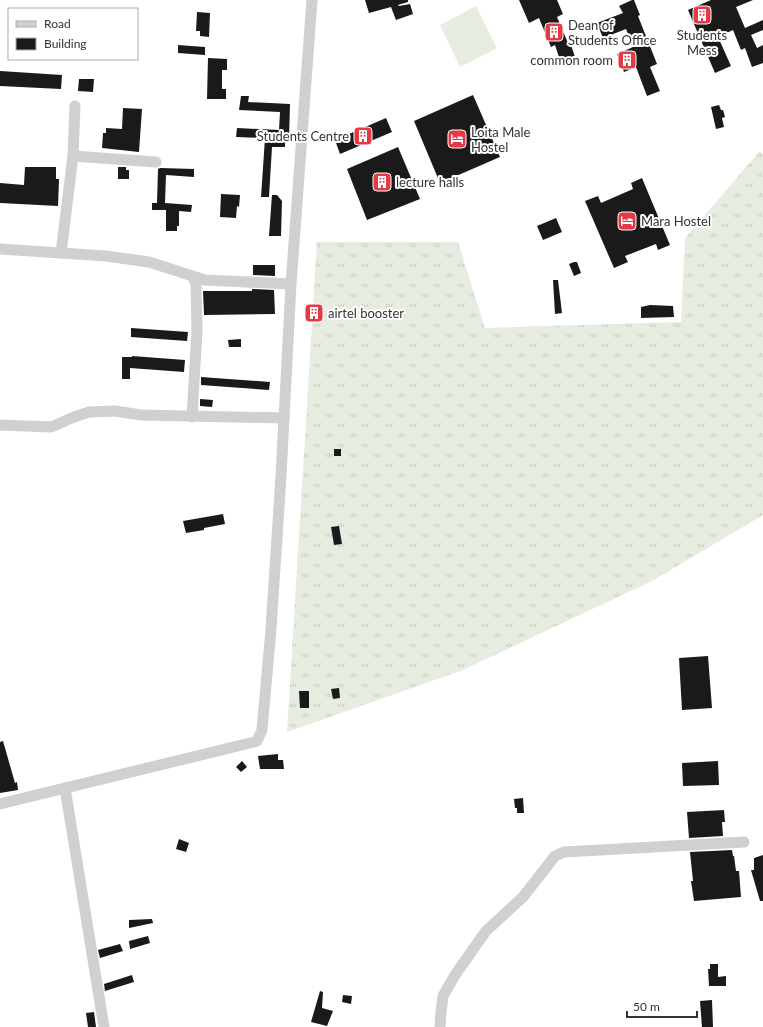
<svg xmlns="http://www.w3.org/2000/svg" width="763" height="1027" viewBox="0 0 763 1027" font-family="Lato,sans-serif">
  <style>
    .grass { fill: url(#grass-tufts) }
    .pitch { fill: #e6ecdf }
    .building { fill: #1a1a1a }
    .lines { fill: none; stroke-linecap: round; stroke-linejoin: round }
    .street { stroke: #d0d0d0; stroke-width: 11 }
    .labels { text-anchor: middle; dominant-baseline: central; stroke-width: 4; stroke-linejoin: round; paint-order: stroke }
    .poi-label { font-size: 13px; fill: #333; stroke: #fff; text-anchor: start }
  </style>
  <defs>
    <pattern id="grass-tufts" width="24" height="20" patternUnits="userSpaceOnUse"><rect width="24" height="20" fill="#e6ecdf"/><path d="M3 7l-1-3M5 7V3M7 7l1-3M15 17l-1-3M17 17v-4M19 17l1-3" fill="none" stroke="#c6cbc0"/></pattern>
  </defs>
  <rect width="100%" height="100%" fill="#fff"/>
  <path class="grass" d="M759,152l4,2v361l-111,66 -189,89 -176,62 30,-490h141l27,86 196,-6 4,-84z"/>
  <path class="pitch" d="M476,6l21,42 -37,19 -20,-42z"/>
  <g class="building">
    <path d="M365,0h43v2l-10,3 1,1 11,-2 3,10 -17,6 -5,-13 -22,6z"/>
    <path d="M519,0h38l6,14 -6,3 11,26 2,-1 5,15 -14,6 -6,-18 -4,2 -12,-29 -10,5z"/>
    <path d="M632,0h2l6,15 -2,1 19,48 -7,3 10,24 -13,5 -11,-29 -12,5 -7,-18 16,-7 -7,-18 -23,9 -6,-15 26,-10 -4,-7z"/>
    <path d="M711,0h42l-17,7 9,21 18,-8v10l-12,5 6,13 6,-3v18l-11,4 -7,-19 -4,2 -8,-20 -15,7 13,29 -16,7 -27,-63z"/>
    <path d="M197,12l13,1 -1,24 -9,-1v-5h-4z"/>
    <path d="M178,45l27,2v8l-27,-2z"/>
    <path d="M208,58l19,1v11h-5v19h4v10h-19z"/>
    <path d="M0,71l62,4 -1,14 -61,-3z"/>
    <path d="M79,79h15l-1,13 -15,-1z"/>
    <path d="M473,95l27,62 -60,26 -26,-62z"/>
    <path d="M241,96h8l-1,6 42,2 -1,35h-4v8h-13l-3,50h-8l4,-59 -29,-1 1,-9 42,2 1,-18 -41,-2z"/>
    <path d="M719,105l2,5h2l2,7 -3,1 2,9 -8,2 -5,-22z"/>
    <path d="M123,108l19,1 -3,43 -37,-4 1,-15h3v-5l16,1z"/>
    <path d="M386,118l6,14 -52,22 -5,-14z"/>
    <path d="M398,147l22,52 -53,21 -20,-51z"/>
    <path d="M25,167h31v12h3l-1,27 -58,-3v-20l24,2z"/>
    <path d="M118,167h8v3h3v9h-11z"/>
    <path d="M160,168l34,1v8l-28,-2 -1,28 27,2 -1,7 -12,-1v15h-2v5h-11v-21h-14v-7h5l1,-34z"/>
    <path d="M642,178l28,67 -12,5 -2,-6 -31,12 3,6 -14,6 -29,-67 13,-5 3,7 32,-14 -2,-6z"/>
    <path d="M221,194l19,1 -1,12 -2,-1 -1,12 -16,-1z"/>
    <path d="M272,195h5l5,6 -1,35h-12z"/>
    <path d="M556,218l6,14 -19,8 -6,-14z"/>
    <path d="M574,262h3l4,11 -7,3 -5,-12z"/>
    <path d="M253,265h22v11l-22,-1z"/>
    <path d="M553,280h5l4,33 -7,1z"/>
    <path d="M252,289l22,1 1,24 -71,1 -1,-24h49z"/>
    <path d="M650,305l23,1 1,11 -33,1v-11z"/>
    <path d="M310,307l10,1 -1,10h-10z"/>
    <path d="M131,328l57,4 -1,9 -56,-4z"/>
    <path d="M241,339v8h-12l-1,-7z"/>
    <path d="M132,356l53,4 -1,12 -54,-4v11h-8v-22h10z"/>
    <path d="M201,377l69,5 -1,8 -68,-5z"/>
    <path d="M200,399l13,1 -1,7 -12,-1z"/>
    <rect x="334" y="449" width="7" height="7"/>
    <path d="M223,514l2,10 -21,4v2l-18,3 -3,-12z"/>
    <path d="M339,526l3,18 -8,1 -3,-18z"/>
    <path d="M708,656l4,52 -30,2 -3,-52z"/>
    <path d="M339,688l1,10 -7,1 -2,-10z"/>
    <path d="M299,691h10v17h-9z"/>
    <path d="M3,741l12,42 2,-1 1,8 -18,3v-51z"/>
    <path d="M278,754v6h5l1,9h-24l-2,-13z"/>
    <path d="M242,761l5,6 -6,5 -5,-5z"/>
    <path d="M718,761l1,24 -36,1 -1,-23z"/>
    <path d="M523,798l1,15h-7v-5h-2l-1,-9z"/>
    <path d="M724,810l1,12h-3l1,14 -34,2 -2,-26z"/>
    <path d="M179,839l10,4 -3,9 -10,-3z"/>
    <path d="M732,850l1,6h1l2,15h3l2,26 -47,4 -3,-20h2l-3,-29z"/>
    <path d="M763,855v46h-3l-9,-31h3v-12z"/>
    <path d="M152,919l1,4 -24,5v-8z"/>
    <path d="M148,936l2,7 -20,6 -1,-8z"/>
    <path d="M120,944l3,7 -23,7 -2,-8z"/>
    <path d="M710,964h8v13l8,-1v10h-17l-1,-17h2z"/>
    <path d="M132,975l2,7 -29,9 -1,-7z"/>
    <path d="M320,991l3,1 -1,16 11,3 -6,15 -16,-4z"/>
    <path d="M343,995l9,1 -1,8 -9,-2z"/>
    <path d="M712,1000l1,27h-11l-2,-26z"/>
    <path d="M94,1012l2,15h-8l-2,-14z"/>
  </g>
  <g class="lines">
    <g class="street">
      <path d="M73,156l83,6"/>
      <path d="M0,249l106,7 43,6 56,18 86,4"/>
      <path d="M61,253l12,-97 2,-50"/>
      <path d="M192,417l5,-86 -1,-47 -3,-7"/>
      <path d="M0,425l51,2 23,-10 15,-5 26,-1 26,4 143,3"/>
      <path d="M65,788l39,239"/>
      <path d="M0,804l254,-62 3,-1 5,-11 9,-101 10,-153 10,-192 21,-284"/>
      <path d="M440,1027l1,-15 2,-16 12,-21 31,-44 37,-34 32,-41 9,-4 180,-10"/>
    </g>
  </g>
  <defs>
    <g id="building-square" transform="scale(1)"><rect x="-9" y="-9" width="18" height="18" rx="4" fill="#e63946" stroke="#fff"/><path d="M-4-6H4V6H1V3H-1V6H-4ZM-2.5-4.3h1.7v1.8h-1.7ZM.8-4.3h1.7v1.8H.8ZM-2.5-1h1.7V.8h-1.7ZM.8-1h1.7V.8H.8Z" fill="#fff"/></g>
    <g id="hotel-square" transform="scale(1)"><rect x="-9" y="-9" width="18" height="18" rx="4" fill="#e63946" stroke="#fff"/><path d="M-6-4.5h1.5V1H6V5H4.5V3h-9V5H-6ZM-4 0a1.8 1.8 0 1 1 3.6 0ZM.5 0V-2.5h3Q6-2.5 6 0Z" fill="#fff"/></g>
  </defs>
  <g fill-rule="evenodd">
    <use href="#building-square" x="702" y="15"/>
    <use href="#building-square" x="554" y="32"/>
    <use href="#building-square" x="627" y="60"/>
    <use href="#building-square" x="363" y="136"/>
    <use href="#hotel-square" x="457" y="139"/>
    <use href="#building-square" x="382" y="182"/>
    <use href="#hotel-square" x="627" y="221"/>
    <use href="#building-square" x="314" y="313"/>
  </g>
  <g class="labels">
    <g class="poi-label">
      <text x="568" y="25">Dean of<tspan x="568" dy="15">Students Office</tspan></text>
      <text x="702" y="35" text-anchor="middle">Students<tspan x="702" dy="15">Mess</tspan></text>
      <text x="613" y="60" text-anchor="end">common room</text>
      <text x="471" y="132">Loita Male<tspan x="471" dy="15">Hostel</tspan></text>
      <text x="349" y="136" text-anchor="end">Students Centre</text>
      <text x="396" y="182">lecture halls</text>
      <text x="641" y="221">Mara Hostel</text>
      <text x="328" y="313">airtel booster</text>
    </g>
  </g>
  <rect x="8" y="8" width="130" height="52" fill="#ffffff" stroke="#adadad"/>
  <rect x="16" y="21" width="20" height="6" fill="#d0d0d0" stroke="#adadad"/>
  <text x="44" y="28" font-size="12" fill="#333333">Road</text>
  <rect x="16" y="38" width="20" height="12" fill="#1a1a1a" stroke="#adadad"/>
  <text x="44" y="48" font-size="12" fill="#333333">Building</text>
  <path d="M627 1011v6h70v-6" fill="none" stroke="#333333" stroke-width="2"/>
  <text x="633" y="1011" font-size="12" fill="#333333" stroke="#ffffff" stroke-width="3" paint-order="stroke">50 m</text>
</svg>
